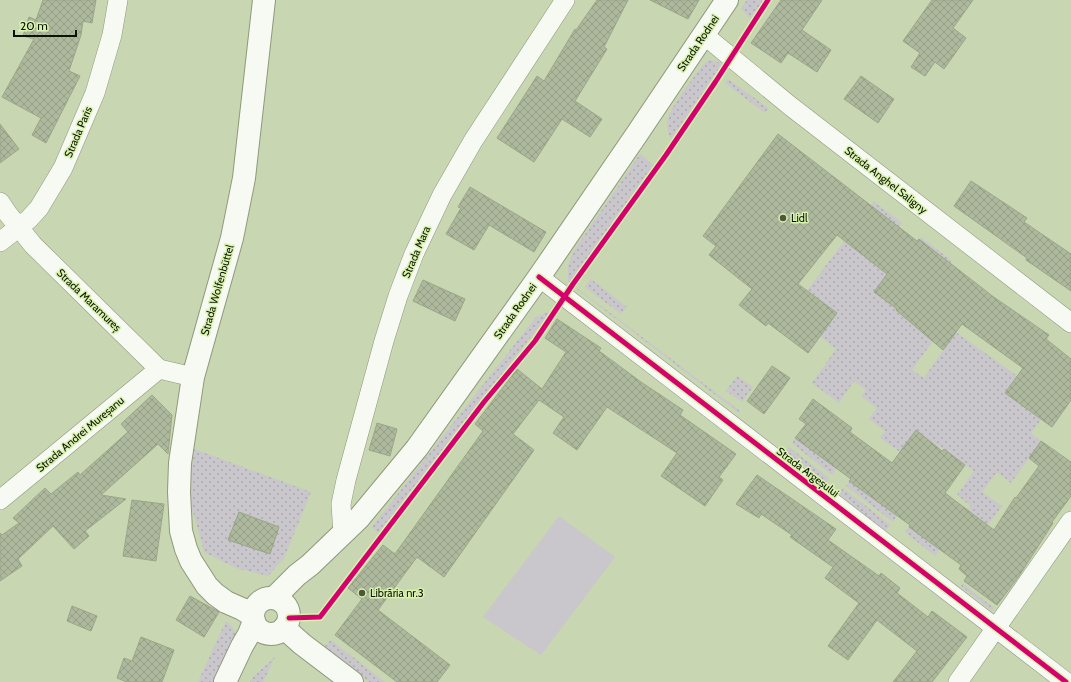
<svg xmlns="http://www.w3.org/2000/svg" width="1071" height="682" viewBox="0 0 1071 682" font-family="Cabin,sans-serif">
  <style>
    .green { fill: url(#green-dots) }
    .pitch { fill: #c9c6cc }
    .building { fill: url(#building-cross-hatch); stroke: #9ba689 }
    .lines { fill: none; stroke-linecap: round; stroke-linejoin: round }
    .minor-casing { stroke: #8e987b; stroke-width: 20 }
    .tertiary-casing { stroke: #8e987b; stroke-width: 24 }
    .secondary-casing { stroke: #8e987b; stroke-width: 24 }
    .minor { stroke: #f7f9f3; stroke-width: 19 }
    .tertiary { stroke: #f7f9f3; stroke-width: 22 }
    .secondary { stroke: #f7f9f3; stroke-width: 22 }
    .cycleway-casing { stroke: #d9f2af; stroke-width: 8 }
    .cycleway { stroke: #d6006c; stroke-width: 5 }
    .poi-dot { fill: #4d573e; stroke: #d9f2af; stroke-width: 1.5 }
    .labels { text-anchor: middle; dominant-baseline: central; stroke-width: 3; stroke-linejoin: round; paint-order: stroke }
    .street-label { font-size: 11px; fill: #0b1300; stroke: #d9f2af }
    .poi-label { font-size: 11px; fill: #0b1300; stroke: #d9f2af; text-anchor: start }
  </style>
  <defs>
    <pattern id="green-dots" width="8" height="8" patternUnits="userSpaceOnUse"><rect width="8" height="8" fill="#c9c6cc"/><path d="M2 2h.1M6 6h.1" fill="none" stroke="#aba9ad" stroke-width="1.8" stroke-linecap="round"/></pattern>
    <pattern id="building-cross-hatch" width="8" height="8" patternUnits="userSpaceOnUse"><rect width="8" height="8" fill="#adb89c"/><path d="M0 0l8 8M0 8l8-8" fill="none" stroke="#949d85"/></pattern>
  </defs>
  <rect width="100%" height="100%" fill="#c8d6b1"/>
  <g class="green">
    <path d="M747,0h17l-13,19 -10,-10z"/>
    <path d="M708,60l8,1 6,3 -51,75c-2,-4 -4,-9 -4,-15 0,-14 26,-45 35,-58z"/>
    <path d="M728,79l40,29 -3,5 -40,-30z"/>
    <path d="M640,154l13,11 -83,118 -2,-2v-15l5,-14z"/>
    <path d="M874,202l28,21 -3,4 -28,-21z"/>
    <path d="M921,237l31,24 -2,2 -31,-24z"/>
    <path d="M844,241l43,32 25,15 -16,22 11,9 33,12 -28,39 12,8 32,-46 61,44 -12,17 17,12 33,-4 -24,32 10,8 -30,42 -14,-11 -15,20 20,14 -14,19 -20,-15 3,-4 -14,-11 17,-24 -30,-22 -16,-9 -28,12 -20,-14 5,-7 -16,-12 8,-11 -16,-12 5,-6 -12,-9 -15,22 -27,-20 24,-34 -16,-13 17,-23 -30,-22z"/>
    <path d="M591,279l36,28 -6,7 -36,-27z"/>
    <path d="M577,288l163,123 -1,2 -162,-124z"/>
    <path d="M551,311l-173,222 -6,-6 164,-210z"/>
    <path d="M737,376l16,11 -11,15 -16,-11z"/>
    <path d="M795,438l41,30 -4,7 -40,-32z"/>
    <path d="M789,447l40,31 -3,4 -40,-30z"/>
    <path d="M194,449l117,43 -27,66 -16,18 -32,-8 -32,-16 -15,-55z"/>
    <path d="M849,481l48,34 -4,7 -47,-36z"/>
    <path d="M843,488l47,37 -5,6 -46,-37z"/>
    <path d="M909,527l31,22 -5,7 -30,-24z"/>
    <path d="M962,583l32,25 -2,3 -31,-25z"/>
    <path d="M226,621c5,4 10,9 9,16 -2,12 -14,33 -19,45h-18z"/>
    <path d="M331,640l54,42h-16l-44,-36z"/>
    <path d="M275,657l-12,25h-13l3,-5z"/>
  </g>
  <path class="pitch" d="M559,516l56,41 -74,98 -58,-38z"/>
  <g class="building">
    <path d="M43,0h53l-4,23 -9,-2 -2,14 -12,36 11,5 -34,67 -14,-8 9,-17 -39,-21 32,-58 -11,-3 6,-19 7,3z"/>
    <path d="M597,0h31l-24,47 3,2 -32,52 27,18 -12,18 -28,-18 -28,43 -37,-24 40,-62 7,5 31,-52 1,1z"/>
    <path d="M650,0h49l-11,19z"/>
    <path d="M781,0h41l-20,30 29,20 -14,22 -29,-19 -7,10 -30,-20z"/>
    <path d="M932,0h41l-20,28 13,10 -22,31 -9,-7 -10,14 -14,-9 9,-14 -17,-12z"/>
    <path d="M861,76l33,23 -16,24 -34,-24z"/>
    <path d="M0,124l19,25 -19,14z"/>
    <path d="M778,134l139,107 2,-2 76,59 54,37 -3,4 25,20v41l-19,27 -47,-34 18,-25 -61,-44 -19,26 -47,-40 1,-1 -23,-17 13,-18 -50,-39 -39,49 39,29 -29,40 -40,-30 -2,3 -27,-21 13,-16 -43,-34 7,-9 -13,-10z"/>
    <path d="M971,181l56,37 -3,4 47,32v37l-45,-31 1,-2 -73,-52z"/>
    <path d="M470,187l76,45 -12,20 -45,-27 -15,25 -28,-16 15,-26 -3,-1z"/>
    <path d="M423,280l42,19 -10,22 -42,-20z"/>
    <path d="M557,319l44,29 -2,3 42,31 42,28 -3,5 56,39 -17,23 4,3 -18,26 -44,-30 16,-23 -70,-46 -30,43 -24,-17 11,-16 -25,-17 -26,34 21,16 -90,127 -27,-20 -39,53 72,55 -13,17h-40l-62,-47 27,-36 -14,-11 35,-43 12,9 88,-123 -8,-7 42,-55 25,20 24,-37 -21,-14z"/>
    <path d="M772,366l18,12 -26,36 -17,-13z"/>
    <path d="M152,395l20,20 -4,39 -10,-10 -57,51 25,4 -41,32 4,5 -15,13 -21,-23 -35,33 4,7 -22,15v-48l2,2 17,-12 -6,-5 32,-30 6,6 27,-22 2,3 48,-43 -7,-8z"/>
    <path d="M813,399l39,29 -2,4 42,31 24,-33 26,21 2,-2 21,16 -20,28 49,37 21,-33 1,1 23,-32 -10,-8 12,-17 30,21v34l-19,26 1,1 -34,53 -22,29 -33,-24 3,-5 -8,-7 2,-4 -52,-38 1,-2 -61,-44 2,-2 -56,-41 11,-14 -7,-5z"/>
    <path d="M377,423l20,6 -7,27 -21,-6z"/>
    <path d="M757,475l79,54 -8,11 51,36 2,-3 19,15 -3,5 31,24 4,-6 35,26 -35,45h-39l24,-31 -40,-31 -29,40 -20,-14 31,-43 -34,-25 8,-11 -43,-30 2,-2 -31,-21 -2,4 -23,-14z"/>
    <path d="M132,500l32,4 -8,57 -33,-5z"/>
    <path d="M239,512l40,15 -9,27 -42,-14z"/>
    <path d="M190,596l29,16 -15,25 -28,-17z"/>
    <path d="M72,606l25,10 -6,15 -24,-10z"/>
    <path d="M141,637l33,13 -12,32h-35l-10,-4 7,-20 8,3z"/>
  </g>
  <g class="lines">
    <g class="minor-casing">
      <g id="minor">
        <path d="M704,35l85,70 282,218"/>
        <path d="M0,202l8,12 25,31 126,124 34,8"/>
        <path d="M0,242l29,-23 10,-11 24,-40 32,-75 17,-58 6,-35"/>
        <path d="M539,277l527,405"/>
        <path d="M0,500l159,-131"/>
        <path d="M343,534l-2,-30 5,-24 38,-139 14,-45 16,-42 28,-59 31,-54 92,-141"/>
        <path d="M958,682l113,-161"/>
      </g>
    </g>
    <g class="tertiary-casing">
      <path id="tertiary" d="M284,628l18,16 50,38"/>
    </g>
    <g class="secondary-casing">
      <g id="secondary">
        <path d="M274,598l23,-23 13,-10 49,-47 58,-70 122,-171 98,-143 90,-134"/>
        <circle cx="271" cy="616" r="18"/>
        <path d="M253,616l-11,-7 -16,-7 -11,-8 -8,-8 -16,-25 -5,-12 -5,-18 -2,-39 1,-29 13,-86 39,-139 12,-60 20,-178"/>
        <path d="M225,682l17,-36 7,-12 5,-13"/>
      </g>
    </g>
    <use href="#minor" class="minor"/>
    <use href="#tertiary" class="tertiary"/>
    <use href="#secondary" class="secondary"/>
    <g class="cycleway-casing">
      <g id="cycleway">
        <path d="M539,277l527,405"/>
        <path d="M289,618l31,-1 164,-215 51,-61 38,-57 93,-129 50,-74 52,-81"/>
      </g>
    </g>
    <use href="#cycleway" class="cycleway"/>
  </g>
  <g class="poi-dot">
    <circle cx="783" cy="218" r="4"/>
    <circle cx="362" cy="593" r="4"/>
  </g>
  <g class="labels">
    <g class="street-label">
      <text transform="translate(698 43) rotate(-56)">Strada Rodnei</text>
      <text transform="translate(78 132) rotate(-67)">Strada Paris</text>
      <text transform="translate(886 180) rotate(38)">Strada Anghel Saligny</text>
      <text transform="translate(416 252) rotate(-67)">Strada Mara</text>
      <text transform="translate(217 290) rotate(-74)">Strada Wolfenbüttel</text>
      <text transform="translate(89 300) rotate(44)">Strada Maramureș</text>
      <text transform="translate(515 311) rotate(-55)">Strada Rodnei</text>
      <text transform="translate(80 434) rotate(-40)">Strada Andrei Mureșanu</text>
      <text transform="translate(808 472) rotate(37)">Strada Argeșului</text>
    </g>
    <g class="poi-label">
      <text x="791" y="218">Lidl</text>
      <text x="370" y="593">Librăria nr.3</text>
    </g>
  </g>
  <path d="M14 30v6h62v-6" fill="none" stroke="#0b1300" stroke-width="2"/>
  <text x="20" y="30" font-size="12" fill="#0b1300" stroke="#d9f2af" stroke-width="3" paint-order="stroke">20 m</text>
</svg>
